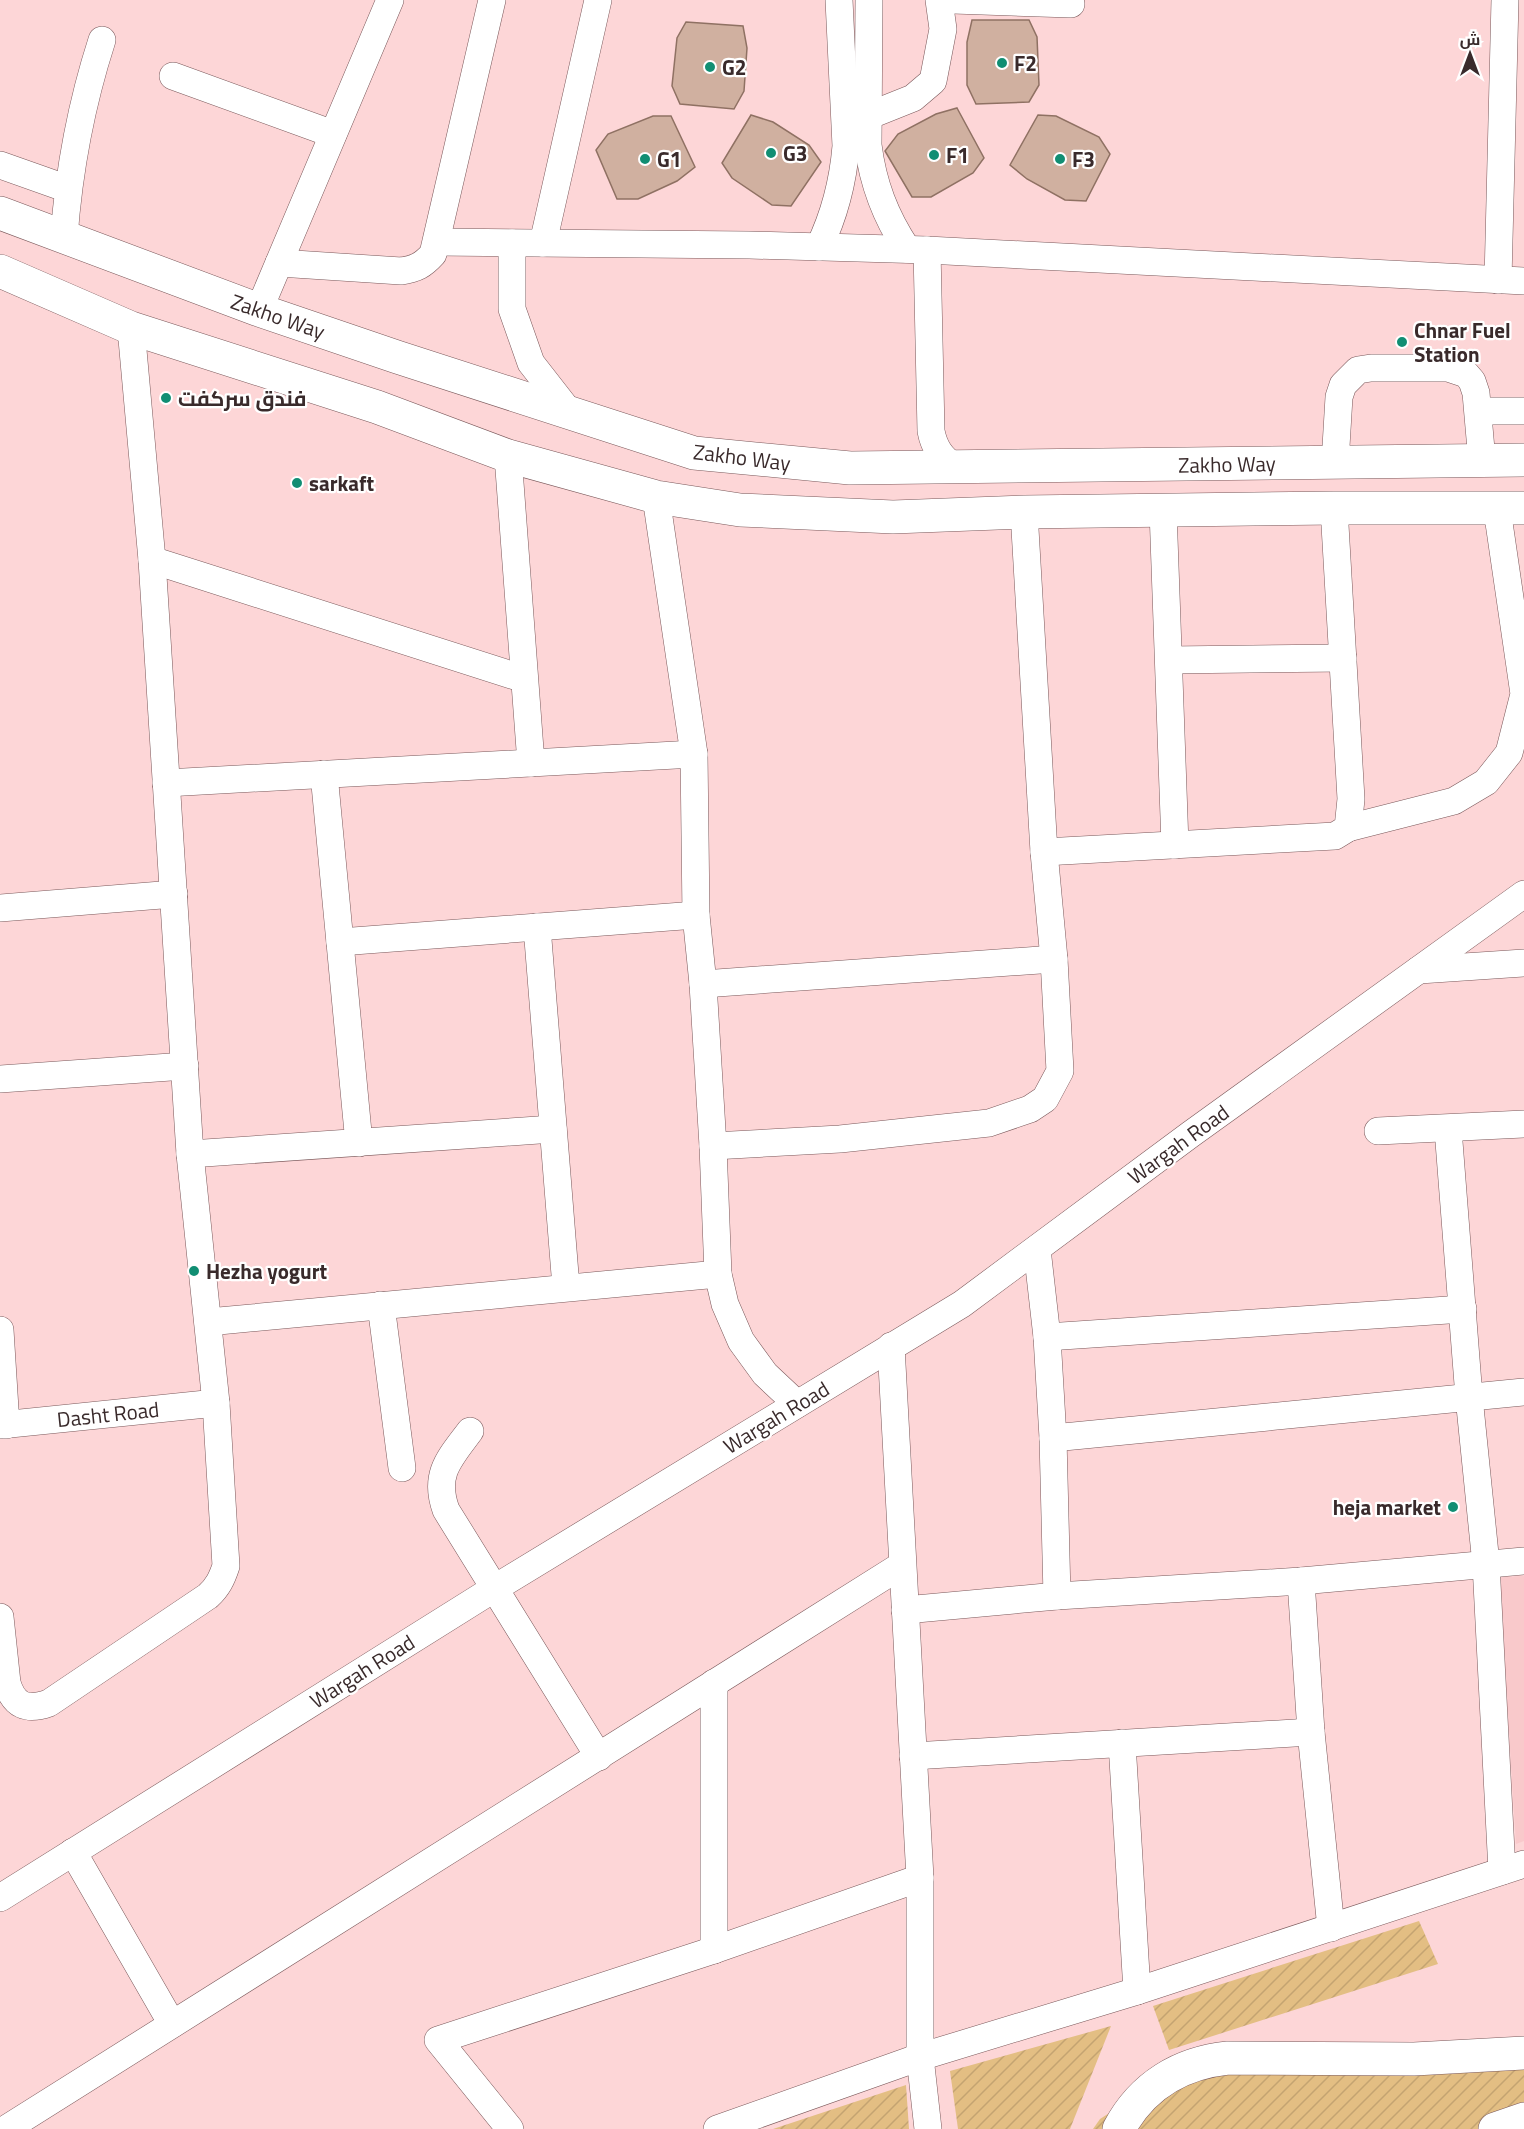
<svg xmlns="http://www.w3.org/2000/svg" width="1524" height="2129" viewBox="0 0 1524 2129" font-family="'Titillium Web',Cairo,sans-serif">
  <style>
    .built { fill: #f9c9cb }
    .garden { fill: url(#garden-furrows) }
    .building { fill: #d0b0a0; stroke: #8f7163; stroke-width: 1.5 }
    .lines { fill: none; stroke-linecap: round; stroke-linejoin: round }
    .minor-casing { stroke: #7a585a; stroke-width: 28 }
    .highway-casing { stroke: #7a585a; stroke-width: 34 }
    .minor { stroke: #fff; stroke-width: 27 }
    .highway { stroke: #fff; stroke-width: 33 }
    .poi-dot { fill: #118e73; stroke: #fff; stroke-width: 2 }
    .labels { text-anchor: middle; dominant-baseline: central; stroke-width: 4.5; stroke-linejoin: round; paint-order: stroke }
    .poi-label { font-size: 21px; font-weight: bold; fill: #392a2b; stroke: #fff; text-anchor: start }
    .street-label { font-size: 21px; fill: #392a2b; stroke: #fff }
  </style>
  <defs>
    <pattern id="garden-furrows" width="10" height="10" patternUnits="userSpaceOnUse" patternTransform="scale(1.5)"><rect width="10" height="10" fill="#e3be83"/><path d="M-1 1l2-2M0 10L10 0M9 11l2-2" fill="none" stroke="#c4a371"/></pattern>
  </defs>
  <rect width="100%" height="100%" fill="#fdd6d7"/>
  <path class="built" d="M1524,1576v265l-8,3 -17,-267z"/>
  <g class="garden">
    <path d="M1419,1921l19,43 -269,86 -16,-44z"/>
    <path d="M1111,2026l-41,103h-112l-8,-58z"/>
    <path d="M1524,2052v67l-29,10h-402l7,-10 48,-31 98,-23z"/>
    <path d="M906,2085l3,44h-136z"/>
  </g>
  <g class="building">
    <path d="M972,20h57l8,17 2,48 -10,17 -53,2 -9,-19v-43z"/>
    <path d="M686,22l57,4 4,22 -3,43 -10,18 -54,-5 -8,-18 5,-48z"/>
    <path d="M957,108l27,50 -11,15 -42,24h-19l-27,-46 13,-17 38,-20z"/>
    <path d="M751,115l22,7 36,23 12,17 -30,44 -19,-1 -40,-27 -10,-15z"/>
    <path d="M1038,115l18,1 43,21 11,17 -24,47 -21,-1 -38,-21 -17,-14z"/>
    <path d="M653,116h18l24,51 -18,14 -39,18h-21l-21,-49 12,-16z"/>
  </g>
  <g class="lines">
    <g class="minor-casing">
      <g id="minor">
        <path d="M869,0l-1,145c5,39 17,71 39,104"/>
        <path d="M953,0l118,4"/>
        <path d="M173,76l160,58"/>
        <path d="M868,116l45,-18 20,-17 10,-52 -4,-29"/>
        <path d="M0,165l68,24"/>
        <path d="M64,237c5,-68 17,-132 38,-197"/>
        <path d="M437,242l312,3 178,5 597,31"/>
        <path d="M512,243v66l19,54 39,50"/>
        <path d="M543,243l55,-243"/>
        <path d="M819,247c16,-33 24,-65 27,-101l-7,-146"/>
        <path d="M927,250l4,181c3,16 10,27 24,36"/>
        <path d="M279,263l122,8c15,-2 22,-6 32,-17l59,-254"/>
        <path d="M1498,280l7,-280"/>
        <path d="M259,310l131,-310"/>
        <path d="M1479,411h45"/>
        <path d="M508,456l23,307"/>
        <path d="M1335,463l4,-66 4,-12 15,-15 13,-2h77l18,6 6,7 4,12 6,68"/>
        <path d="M656,497l38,257 2,161 7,69 10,162 5,128 7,30 16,37 24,33 32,30"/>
        <path d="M1163,510l12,335"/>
        <path d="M152,560l372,119"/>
        <path d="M1169,660l174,-2"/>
        <path d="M324,774l35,369"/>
        <path d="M166,783l528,-29"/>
        <path d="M1348,828l106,-27 32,-19 23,-29 15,-59 -27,-185"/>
        <path d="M1044,852l291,-16 13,-8 3,-29 -17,-291"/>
        <path d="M0,908l174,-14"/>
        <path d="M537,927l29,360"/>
        <path d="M340,942l356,-27"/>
        <path d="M1419,970l105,-7"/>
        <path d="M703,984l351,-25"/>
        <path d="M0,1079l185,-13"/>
        <path d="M1448,1129l21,268 17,167 16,307"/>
        <path d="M1378,1131l146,-7"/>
        <path d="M713,1146l127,-7 149,-16 41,-14 15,-10 15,-28 -6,-112 -10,-107 -20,-340"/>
        <path d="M190,1154l363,-25"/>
        <path d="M1037,1249l10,88 6,101 4,158"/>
        <path d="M381,1305l21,163"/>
        <path d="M208,1322l510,-48"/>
        <path d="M0,1330l6,95"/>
        <path d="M1047,1337l416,-28"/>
        <path d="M891,1346l29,532v179l8,72"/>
        <path d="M0,1425l216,-22"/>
        <path d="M470,1431c-20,27 -37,43 -24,79l153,247"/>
        <path d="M1053,1438l471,-46"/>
        <path d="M1301,1581l10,151 20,196"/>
        <path d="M905,1610l152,-14 244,-15 223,-20"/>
        <path d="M0,1617l7,66c7,23 20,28 42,20l159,-107c10,-9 14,-18 18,-30l-10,-163 -26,-249 -38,-594 -21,-232"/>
        <path d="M714,1683v267"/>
        <path d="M1122,1743l15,248"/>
        <path d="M913,1756l398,-24"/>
        <path d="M73,1852l99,172"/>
        <path d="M0,1898l495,-310 467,-284 229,-170 333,-240"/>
        <path d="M6,2129l896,-564"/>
        <path d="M510,2129l-72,-89 276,-90 206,-72"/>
        <path d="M717,2129l203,-72 217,-66 387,-127"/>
      </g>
    </g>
    <g class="highway-casing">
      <g id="highway">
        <path d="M0,213l259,97 138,47 297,96 156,15 674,-8"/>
        <path d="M0,271l131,57 246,79 131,49 148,41 84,13 153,7 131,-5 310,-4h190"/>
        <path d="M1119,2129c23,-43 61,-66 109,-71l186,1 110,-6"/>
        <path d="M1495,2129l29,-10"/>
      </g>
    </g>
    <use href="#minor" class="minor"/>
    <use href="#highway" class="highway"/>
  </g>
  <g class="poi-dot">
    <circle cx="1002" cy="63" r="6"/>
    <circle cx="710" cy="67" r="6"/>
    <circle cx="771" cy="153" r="6"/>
    <circle cx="934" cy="155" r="6"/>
    <circle cx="645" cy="159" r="6"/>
    <circle cx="1060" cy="159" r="6"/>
    <circle cx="1402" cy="342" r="6"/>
    <circle cx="166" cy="398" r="6"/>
    <circle cx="297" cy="483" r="6"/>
    <circle cx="194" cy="1271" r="6"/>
    <circle cx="1453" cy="1507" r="6"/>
  </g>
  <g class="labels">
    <g class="poi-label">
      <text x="1014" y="63">F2</text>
      <text x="722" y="67">G2</text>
      <text x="783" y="153">G3</text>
      <text x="946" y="155">F1</text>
      <text x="657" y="159">G1</text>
      <text x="1072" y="159">F3</text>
      <text x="1414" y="330">Chnar Fuel<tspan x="1414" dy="24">Station</tspan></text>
      <text x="178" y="398">فندق سركفت</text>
      <text x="309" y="483">sarkaft</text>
      <text x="206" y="1271">Hezha yogurt</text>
      <text x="1441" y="1507" text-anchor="end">heja market</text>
    </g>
    <g class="street-label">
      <text transform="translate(278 316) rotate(19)">Zakho Way</text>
      <text transform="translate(742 457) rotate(7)">Zakho Way</text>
      <text transform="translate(1227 464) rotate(-1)">Zakho Way</text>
      <text transform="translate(1178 1144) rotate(-36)">Wargah Road</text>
      <text transform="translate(108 1414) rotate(-6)">Dasht Road</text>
      <text transform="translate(776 1417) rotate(-31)">Wargah Road</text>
      <text transform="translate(362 1671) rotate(-32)">Wargah Road</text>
    </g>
  </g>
  <g transform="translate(1470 54)" stroke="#ffffff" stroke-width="4.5" paint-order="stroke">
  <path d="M0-4.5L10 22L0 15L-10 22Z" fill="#392a2b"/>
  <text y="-9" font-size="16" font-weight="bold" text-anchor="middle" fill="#392a2b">ش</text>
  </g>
</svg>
